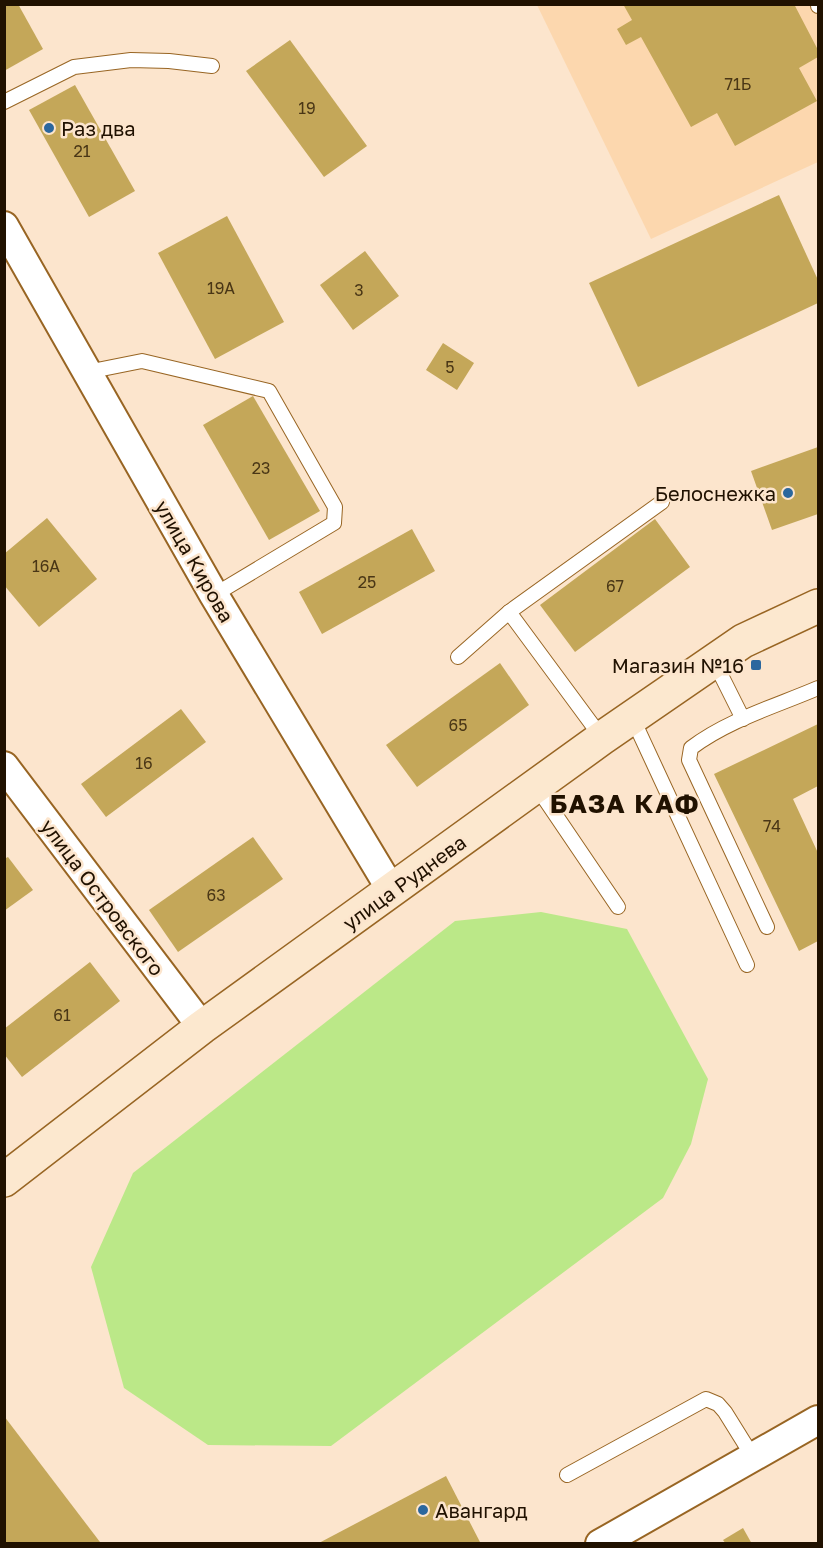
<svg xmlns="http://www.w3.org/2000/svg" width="823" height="1548" viewBox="0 0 823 1548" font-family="'Golos Text',sans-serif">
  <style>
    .built { fill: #fcd7ae }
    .green { fill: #bbe888 }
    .building { fill: #c4a759 }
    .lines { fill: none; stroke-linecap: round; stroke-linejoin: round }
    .lane-casing { stroke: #986523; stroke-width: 16 }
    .street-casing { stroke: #986523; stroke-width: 32 }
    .secondary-casing { stroke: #986523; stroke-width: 36 }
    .lane { stroke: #fff; stroke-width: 14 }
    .street { stroke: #fff; stroke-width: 28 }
    .secondary { stroke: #fce8cf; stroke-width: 33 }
    .poi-dot { fill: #2b679e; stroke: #fce5cd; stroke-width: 2 }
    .labels { text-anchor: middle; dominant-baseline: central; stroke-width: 5; stroke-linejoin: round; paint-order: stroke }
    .number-label { font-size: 16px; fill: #493616 }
    .poi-label { font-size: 20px; fill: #201100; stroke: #fce5cd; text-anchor: start }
    .street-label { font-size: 20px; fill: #201100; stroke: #fce5cd }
    .district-label { font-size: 26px; font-weight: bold; letter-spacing: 1.5px; fill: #201100; stroke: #fce5cd }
  </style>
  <rect width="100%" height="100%" fill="#fce5cd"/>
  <path class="built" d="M537,5h281v157l-167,77z"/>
  <path class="green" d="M541,912l86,17 81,150 -17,65 -28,54 -332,248 -123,-1 -84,-57 -33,-121 42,-94 322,-252z"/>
  <g class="building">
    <path d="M4,4h14l25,45 -39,22z"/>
    <path d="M623,4h171l24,46v7l-19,11 18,33 -82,45 -18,-33 -26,14 -50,-90 -15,8 -9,-16 15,-9z"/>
    <path d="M290,40l77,106 -43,31 -78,-106z"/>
    <path d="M75,85l60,106 -46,26 -60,-107z"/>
    <path d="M779,195l39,85v23l-180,84 -49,-104z"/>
    <path d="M227,216l57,106 -69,37 -57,-106z"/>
    <path d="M365,251l34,45 -46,34 -33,-45z"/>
    <path d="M443,343l31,20 -17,27 -31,-20z"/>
    <path d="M253,396l67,115 -51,29 -66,-115z"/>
    <path d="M818,447v67l-46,16 -21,-59z"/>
    <path d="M47,518l50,61 -58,48 -35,-42v-31z"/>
    <path d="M655,519l35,48 -115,85 -35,-47z"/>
    <path d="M412,529l23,42 -113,63 -23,-42z"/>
    <path d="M500,663l29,42 -112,82 -31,-42z"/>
    <path d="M181,709l25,33 -100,75 -25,-33z"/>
    <path d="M818,724v62l-25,13 25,54v88l-19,10 -85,-177z"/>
    <path d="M253,837l30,42 -105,73 -29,-42z"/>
    <path d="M8,857l25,33 -29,21v-52z"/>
    <path d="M90,962l30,39 -98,76 -18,-23v-25z"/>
    <path d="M4,1416l96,126 -2,2h-94z"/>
    <path d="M446,1476l35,68h-164z"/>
    <path d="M743,1528l9,16h-26l-3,-4z"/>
  </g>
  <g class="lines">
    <g class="lane-casing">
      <g id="lane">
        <path d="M818,4v2"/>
        <path d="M4,102l70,-35 57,-7 38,1 43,5"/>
        <path d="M87,372l55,-11 127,30 66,116 -1,16 -120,72"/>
        <path d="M509,612l93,126"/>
        <path d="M458,657l51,-45 153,-110"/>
        <path d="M714,661l29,58"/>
        <path d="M632,717l115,248"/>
        <path d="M536,786l82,121"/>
        <path d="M767,927l-78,-167 2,-12c37,-28 85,-42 127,-60"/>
        <path d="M567,1475l139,-76 12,5 7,8 28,45"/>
      </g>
    </g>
    <g class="street-casing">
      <g id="street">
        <path d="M4,226l210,369 178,296"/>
        <path d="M4,766l198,261"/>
        <path d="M600,1544l218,-124"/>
      </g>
    </g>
    <g class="secondary-casing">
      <path id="secondary" d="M4,1180l198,-153 400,-289 141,-97 75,-35"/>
    </g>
    <use href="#lane" class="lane"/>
    <use href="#street" class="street"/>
    <use href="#secondary" class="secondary"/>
  </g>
  <g class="poi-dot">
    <circle cx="49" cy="128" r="6"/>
    <circle cx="788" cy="493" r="6"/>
    <rect x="750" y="659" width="12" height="12" rx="3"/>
    <circle cx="423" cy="1510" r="6"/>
  </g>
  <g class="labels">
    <g class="number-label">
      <text x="738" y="84">71Б</text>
      <text x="307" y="108">19</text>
      <text x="82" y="151">21</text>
      <text x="221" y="288">19А</text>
      <text x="359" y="290">3</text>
      <text x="450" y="367">5</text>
      <text x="261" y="468">23</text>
      <text x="46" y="566">16А</text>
      <text x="367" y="582">25</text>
      <text x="615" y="586">67</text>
      <text x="458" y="725">65</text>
      <text x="144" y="763">16</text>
      <text x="772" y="826">74</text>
      <text x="216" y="895">63</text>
      <text x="62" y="1015">61</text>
    </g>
    <g class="poi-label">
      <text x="61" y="128">Раз два</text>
      <text x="776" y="493" text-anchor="end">Белоснежка</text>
      <text x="744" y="665" text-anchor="end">Магазин №16</text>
      <text x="435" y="1510">Авангард</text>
    </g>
    <g class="street-label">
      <text transform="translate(195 561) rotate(60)">улица Кирова</text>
      <text transform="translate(404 882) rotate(-36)">улица Руднева</text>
      <text transform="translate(103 897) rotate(53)">улица Островского</text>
    </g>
    <g class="district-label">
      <text x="625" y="803">БАЗА КАФ</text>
    </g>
  </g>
  <rect width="823" height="1548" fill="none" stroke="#201100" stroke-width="12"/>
</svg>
